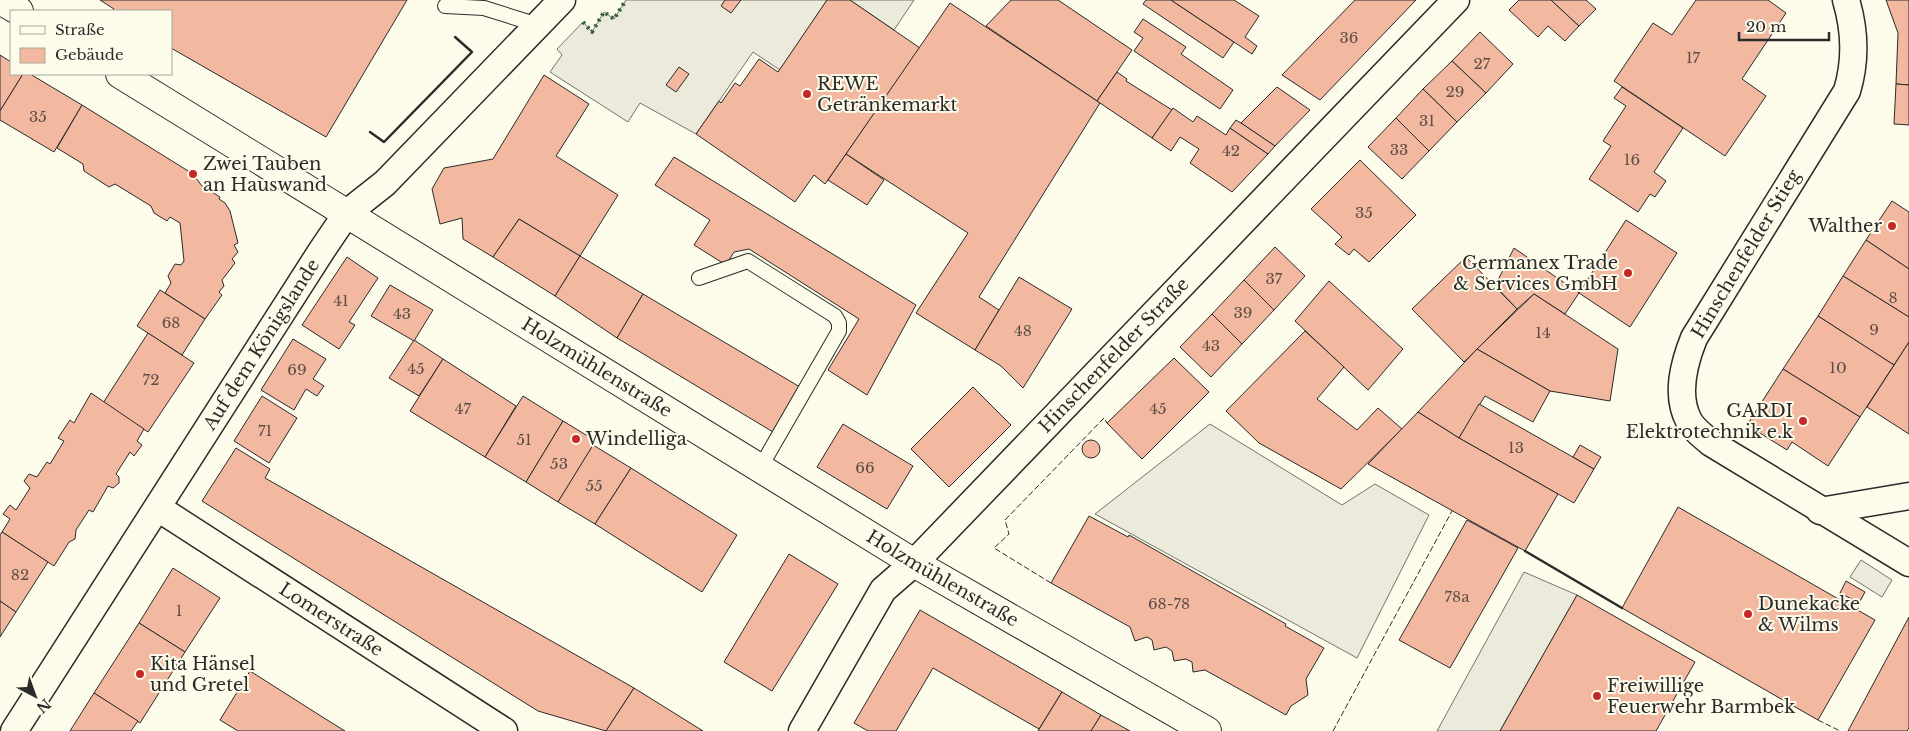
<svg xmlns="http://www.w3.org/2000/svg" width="1909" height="731" viewBox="0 0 1909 731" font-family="'Libre Baskerville',serif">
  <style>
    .parking { fill: #eceadb; stroke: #74746e }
    .building { fill: #f2b8a0; stroke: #2b2b2b }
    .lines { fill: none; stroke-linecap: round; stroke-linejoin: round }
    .lane-casing { stroke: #2b2b2b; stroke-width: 16 }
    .street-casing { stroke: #2b2b2b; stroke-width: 29 }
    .secondary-casing { stroke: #2b2b2b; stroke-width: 30 }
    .lane { stroke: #fdfbea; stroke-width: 14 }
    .street { stroke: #fdfbea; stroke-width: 26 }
    .secondary { stroke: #fdfbea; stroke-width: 28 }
    .hedge { stroke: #34623c; stroke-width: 4; stroke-dasharray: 2.5 4; stroke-linecap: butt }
    .fence { stroke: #2b2b2b; stroke-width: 1; stroke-dasharray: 6 2.5; stroke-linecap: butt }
    .wall { stroke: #2b2b2b; stroke-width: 2.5 }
    .poi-dot { fill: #c62828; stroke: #fdfbea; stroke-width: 2 }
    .labels { text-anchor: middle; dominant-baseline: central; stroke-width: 4; stroke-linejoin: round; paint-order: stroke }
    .number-label { font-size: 15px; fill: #5d4e48 }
    .poi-label { font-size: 18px; fill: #2b2b2b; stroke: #fdfbea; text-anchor: start }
    .street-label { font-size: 18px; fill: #2b2b2b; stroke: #fdfbea }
  </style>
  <rect width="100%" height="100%" fill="#fdfbea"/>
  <g class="parking">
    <path d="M626,0h201l-47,70 -27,-18 -57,82 -56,-31 -12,19 -78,-50 12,-17 -5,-6 26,-27 9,10 12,-20 10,7z"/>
    <path d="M850,0h64l-20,30z"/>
    <path d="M1210,424l132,81 33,-21 54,31 -72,143 -262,-144z"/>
    <path d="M1861,560l31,20 -10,17 -32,-20z"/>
    <path d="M1524,572l53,23 -77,136h-63z"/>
  </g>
  <g class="building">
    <path d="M100,0h307l-81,137 -155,-89v-37h-58l1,-2z"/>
    <path d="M725,0h16l-10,13 -10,-7z"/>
    <path d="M827,0h23l70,48 -95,136 -11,-9 -19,27 -99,-68 23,-33 2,2 14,-20 5,3 19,-27 19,13z"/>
    <path d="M1011,0h47l74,50 -35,51 -111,-75z"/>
    <path d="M1146,0h25l63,42 -11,16 -80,-54z"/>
    <path d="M1171,0h63l25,16 -14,21 12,9 -5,8z"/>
    <path d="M1355,0h61l-96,100 -38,-25z"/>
    <path d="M1519,0h32l28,26 -14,15 -17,-15 -10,11 -29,-27z"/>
    <path d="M1551,0h35l10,9 -17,17z"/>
    <path d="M1696,0h72l18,13 -44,66 24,17 -41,60 -111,-75 39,-58 19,12z"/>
    <path d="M1886,0h23v85l-13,-1 2,-51z"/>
    <path d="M950,3l150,100 -121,194 20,13 -24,40 -59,-37 52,-80 -122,-79z"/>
    <path d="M1143,19l43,28 -5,7 52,36 -13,19 -86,-58 9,-13 -9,-6z"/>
    <path d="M1480,32l33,32 -27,29 -34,-32z"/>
    <path d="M0,55l11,7v12h12l-23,37z"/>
    <path d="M1452,61l34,32 -29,29 -34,-33z"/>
    <path d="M679,67l10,7 -13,18 -10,-7z"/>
    <path d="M1117,72l10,7 -1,2 46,29 -20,28 -55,-37z"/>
    <path d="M23,74h7l52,31 -28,47 -54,-32v-9z"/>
    <path d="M544,75l45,29 -33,52 62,39 -38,61 -61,-37 -26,38 -30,-18 -1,-21 -22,6 -8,-35 12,-21 49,-9z"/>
    <path d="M1896,84l13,1v40l-15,-1z"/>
    <path d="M1277,87l33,23 -35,36 -34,-23z"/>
    <path d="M1622,87l61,41 -29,44 12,9 -11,16 -5,-3 -12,18 -49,-33 22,-33 -8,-5 23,-35 -12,-8z"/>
    <path d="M1423,89l34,33 -28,29 -33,-33z"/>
    <path d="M82,105l111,69 9,12 18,11 -1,2 6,4 5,8 8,32 -4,2 4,7 -6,7 3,4 -13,17 2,6 -5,6 3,3 -17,24 -40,-26 6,-10 -3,-7 7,-12 6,1 3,-4 -4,-38 -10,-6 -3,4 -13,-8 -3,-7 -36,-22 -6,3 -25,-16 -1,-7 -26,-16z"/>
    <path d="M1173,108l20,14 4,-6 29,19 4,-7 38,26 -36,38 -42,-29 9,-14 -19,-12 -9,14 -19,-13z"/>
    <path d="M1396,118l33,33 -27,28 -34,-32z"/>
    <path d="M1236,120l5,3 34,23 -7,8 -38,-26z"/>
    <path d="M846,154l38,26 -17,25 -39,-25z"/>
    <path d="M674,157l242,148 -49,90 -39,-25 31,-51 -110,-70 -15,3 -8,13 -32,-20 16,-25 -55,-35z"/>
    <path d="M1360,160l56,55 -47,47 -15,-13 -5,6 -14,-11 7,-7 -31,-28z"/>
    <path d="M1892,201l17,11v57l-43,-29z"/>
    <path d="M519,219l61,37 -25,40 -62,-39z"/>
    <path d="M1626,220l51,33 -47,74 -51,-34z"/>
    <path d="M1866,240l43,29v48l-66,-41z"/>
    <path d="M1275,247l30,29 -31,34 -30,-30z"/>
    <path d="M1514,248l65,45 -14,21 -31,-20 -17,15 -22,-23z"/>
    <path d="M580,256l63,38 -26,44 -62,-42z"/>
    <path d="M347,257l31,21 -29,44 6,3 -16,24 -37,-24z"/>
    <path d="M1466,257l51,52 -53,53 -52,-53z"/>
    <path d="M1843,276l66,41v25l-15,23 -76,-49z"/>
    <path d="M1019,277l53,32 -49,79 -22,-22 -26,-16z"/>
    <path d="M1244,280l30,30 -32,34 -30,-30z"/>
    <path d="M1329,281l74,68 -35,41 -73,-69z"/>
    <path d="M390,285l43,25 -19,31 -43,-25z"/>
    <path d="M160,290l45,29 -23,36 -45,-29z"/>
    <path d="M643,294l157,93 -27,45 -156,-94z"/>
    <path d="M1534,294l84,55 -8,52 -60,-10 -73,-42z"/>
    <path d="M1212,314l30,30 -31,33 -31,-30z"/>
    <path d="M1818,316l76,49 -34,52 -77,-48z"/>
    <path d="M1305,331l39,36 -27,32 40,31 21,-22 24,21 -61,60 -82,-46 -33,-32z"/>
    <path d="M148,333l46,30 -46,69 -45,-29z"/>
    <path d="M293,339l33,20 -13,20 11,7 -7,10 -11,-7 -12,21 -33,-20z"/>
    <path d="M414,340l29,19 -24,37 -30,-18z"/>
    <path d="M1909,342v92l-42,-27z"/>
    <path d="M1477,349l73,42 -17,31 -48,-26 -26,42 -41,-26z"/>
    <path d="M1174,358l35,34 -67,67 -35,-36z"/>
    <path d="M443,359l73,47 -31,51 -75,-46z"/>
    <path d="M1783,369l77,48 -32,49 -36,-24 -5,8 -40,-25z"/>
    <path d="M973,387l38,38 -62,62 -38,-38z"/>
    <path d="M91,393l53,36 -7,12 5,4 -8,11 -4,-4 -14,22 3,3v6l-6,5 -5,-2 -15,26 -4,-2 -13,20 -1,9 -6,3 -15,24 -52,-34 8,-13 -7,-5 7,-9 6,5 14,-22 -6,-7 5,-7 8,3 10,-15 3,2 14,-23 -6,-3 12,-18 4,3z"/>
    <path d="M262,396l35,22 -28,45 -35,-22z"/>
    <path d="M523,396l40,25 -37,61 -41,-25z"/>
    <path d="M1479,404l115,65 -20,34 -115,-65z"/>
    <path d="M1418,412l41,26 99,56 -33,57 -157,-87z"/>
    <path d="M563,421l33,20 -38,61 -32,-20z"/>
    <path d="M843,424l70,42 -26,43 -70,-42z"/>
    <circle cx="1091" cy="449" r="9"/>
    <path d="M593,445l38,23 -36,56 -37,-22z"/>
    <path d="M1580,445l21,12 -7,12 -21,-12z"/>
    <path d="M236,448l34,21 -5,9 369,210 -28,43 -68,-20 -336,-210z"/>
    <path d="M631,468l106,67 -35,57 -107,-68z"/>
    <path d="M1678,507l197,113 -57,100 -196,-112z"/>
    <path d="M1089,516l39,21 1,-2 157,89 -1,2 39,22 -18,31 2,16 -17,11 -5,9 -81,-45 -12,2 -1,-10 -6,-3 -12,2 -2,-10 -6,-4 -12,3 -2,-10 -5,-3 -12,4 -5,-14 -79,-44z"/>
    <path d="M1467,520l51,28 -68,120 -51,-28z"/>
    <path d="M2,532l46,30 -32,50 -16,-11v-66z"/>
    <path d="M789,554l49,30 -66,107 -48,-29z"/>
    <path d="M173,568l47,30 -35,54 -46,-29z"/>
    <path d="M1846,581l19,11 -6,11 -19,-10z"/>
    <path d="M1577,595l118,67 -39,69h-156z"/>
    <path d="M0,601l16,11 -16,25z"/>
    <path d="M920,610l142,82 -23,37 -106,-61 -37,63h-28l-14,-8z"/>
    <path d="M1909,617v111l-2,3h-59z"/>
    <path d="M139,623l46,29 -45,71 -46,-30z"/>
    <path d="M250,671l74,47 21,13h-107l-18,-11z"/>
    <path d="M634,688l69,43h-97z"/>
    <path d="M1062,692l39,23 -10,16h-53z"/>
    <path d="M94,693l44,28 -7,10h-61z"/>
    <path d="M1101,715l29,16h-39z"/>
  </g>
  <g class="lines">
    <g class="lane-casing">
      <g id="lane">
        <path d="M445,6l39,2 54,17"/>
        <path d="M699,278l49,-17 87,55 4,7v8l-79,137"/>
      </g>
    </g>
    <g class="street-casing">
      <g id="street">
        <path d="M1846,0c9,30 10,61 1,91l-153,247c-10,25 -19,57 -5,83 5,9 14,15 22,22l198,120"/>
        <path id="s1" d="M158,508l346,223"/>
        <path d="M1820,511l89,-15"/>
        <path id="s2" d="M14,731l308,-481 25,-37 38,-30 177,-183"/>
        <path id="s3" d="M802,731l81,-141 31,-27 542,-563"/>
      </g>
    </g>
    <g class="secondary-casing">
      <g id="secondary">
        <path d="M0,0l19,11"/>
        <path id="s4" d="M120,74l794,489 293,168"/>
      </g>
    </g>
    <use href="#lane" class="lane"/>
    <use href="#street" class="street"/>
    <use href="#secondary" class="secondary"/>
    <path class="hedge" d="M583,22l9,10 12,-20 10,7 12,-19"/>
    <g class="fence">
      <path d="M1051,583l-57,-35 15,-14 -4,-14 99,-102 3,5"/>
      <path d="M1818,720l22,11"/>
      <path d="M1333,731l119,-220"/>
    </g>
    <g class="wall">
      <path d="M370,132l14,10 88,-90 -17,-15"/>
      <path d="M1525,551l97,57"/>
    </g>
  </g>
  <g class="poi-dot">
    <circle cx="807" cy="94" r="5"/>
    <circle cx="193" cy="174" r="5"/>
    <circle cx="1892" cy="226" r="5"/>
    <circle cx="1628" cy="273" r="5"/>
    <circle cx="1803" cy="421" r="5"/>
    <circle cx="576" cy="439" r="5"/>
    <circle cx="1748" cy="614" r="5"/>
    <circle cx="140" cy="674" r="5"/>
    <circle cx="1597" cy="696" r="5"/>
  </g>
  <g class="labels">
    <g class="number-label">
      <text x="1349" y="37">36</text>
      <text x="1693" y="57">17</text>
      <text x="1482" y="63">27</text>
      <text x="1455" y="91">29</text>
      <text x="38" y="116">35</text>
      <text x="1427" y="120">31</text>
      <text x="1399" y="149">33</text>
      <text x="1231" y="150">42</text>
      <text x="1632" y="159">16</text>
      <text x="1364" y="212">35</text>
      <text x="1274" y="278">37</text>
      <text x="1893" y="297">8</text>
      <text x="341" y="300">41</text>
      <text x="1243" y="312">39</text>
      <text x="402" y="313">43</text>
      <text x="171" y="322">68</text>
      <text x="1874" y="329">9</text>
      <text x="1023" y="330">48</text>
      <text x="1543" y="332">14</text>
      <text x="1211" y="345">43</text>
      <text x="1838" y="367">10</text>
      <text x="416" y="368">45</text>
      <text x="297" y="369">69</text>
      <text x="151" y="379">72</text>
      <text x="463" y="408">47</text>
      <text x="1158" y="408">45</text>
      <text x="265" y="430">71</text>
      <text x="524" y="439">51</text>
      <text x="1516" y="447">13</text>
      <text x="559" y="463">53</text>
      <text x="865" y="467">66</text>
      <text x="594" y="485">55</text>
      <text x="20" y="574">82</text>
      <text x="1457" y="596">78a</text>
      <text x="1169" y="603">68-78</text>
      <text x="179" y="610">1</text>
    </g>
    <g class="poi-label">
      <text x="817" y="84">REWE<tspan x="817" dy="21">Getränkemarkt</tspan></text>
      <text x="203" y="164">Zwei Tauben<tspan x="203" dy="21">an Hauswand</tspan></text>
      <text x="1882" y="226" text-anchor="end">Walther</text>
      <text x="1618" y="263" text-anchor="end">Germanex Trade<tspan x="1618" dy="21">&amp; Services GmbH</tspan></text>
      <text x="1793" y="411" text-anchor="end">GARDI<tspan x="1793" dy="21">Elektrotechnik e.k</tspan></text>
      <text x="586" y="439">Windelliga</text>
      <text x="1758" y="604">Dunekacke<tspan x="1758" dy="21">&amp; Wilms</tspan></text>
      <text x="150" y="664">Kita Hänsel<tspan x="150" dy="21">und Gretel</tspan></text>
      <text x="1607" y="686">Freiwillige<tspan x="1607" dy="21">Feuerwehr Barmbek</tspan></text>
    </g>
    <g class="street-label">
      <text transform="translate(1746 254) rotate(-59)">Hinschenfelder Stieg</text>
      <text stroke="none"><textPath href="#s2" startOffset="459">Auf dem Königslande</textPath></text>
      <text stroke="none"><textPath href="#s3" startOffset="492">Hinschenfelder Straße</textPath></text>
      <text stroke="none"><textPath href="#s4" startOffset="560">Holzmühlenstraße</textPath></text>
      <text stroke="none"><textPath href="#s4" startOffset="965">Holzmühlenstraße</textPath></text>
      <text stroke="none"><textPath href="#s1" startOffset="206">Lomerstraße</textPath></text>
    </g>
  </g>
  <rect x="10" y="10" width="162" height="65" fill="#fdfbea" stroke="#a9a89e"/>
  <rect x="20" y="26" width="25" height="8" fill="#fdfbea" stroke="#a9a89e"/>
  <text x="55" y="35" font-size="15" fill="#2b2b2b">Straße</text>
  <rect x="20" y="48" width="25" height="15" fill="#f2b8a0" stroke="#a9a89e"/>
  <text x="55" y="60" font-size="15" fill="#2b2b2b">Gebäude</text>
  <g transform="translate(35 696) rotate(139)" stroke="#fdfbea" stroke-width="4" paint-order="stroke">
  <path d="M0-4L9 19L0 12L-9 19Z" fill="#2b2b2b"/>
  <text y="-8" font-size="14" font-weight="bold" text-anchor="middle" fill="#2b2b2b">N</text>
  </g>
  <path d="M1739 32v8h90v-8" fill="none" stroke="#2b2b2b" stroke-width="2.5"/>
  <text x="1746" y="32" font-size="15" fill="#2b2b2b" stroke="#fdfbea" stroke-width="4" paint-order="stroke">20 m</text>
</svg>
